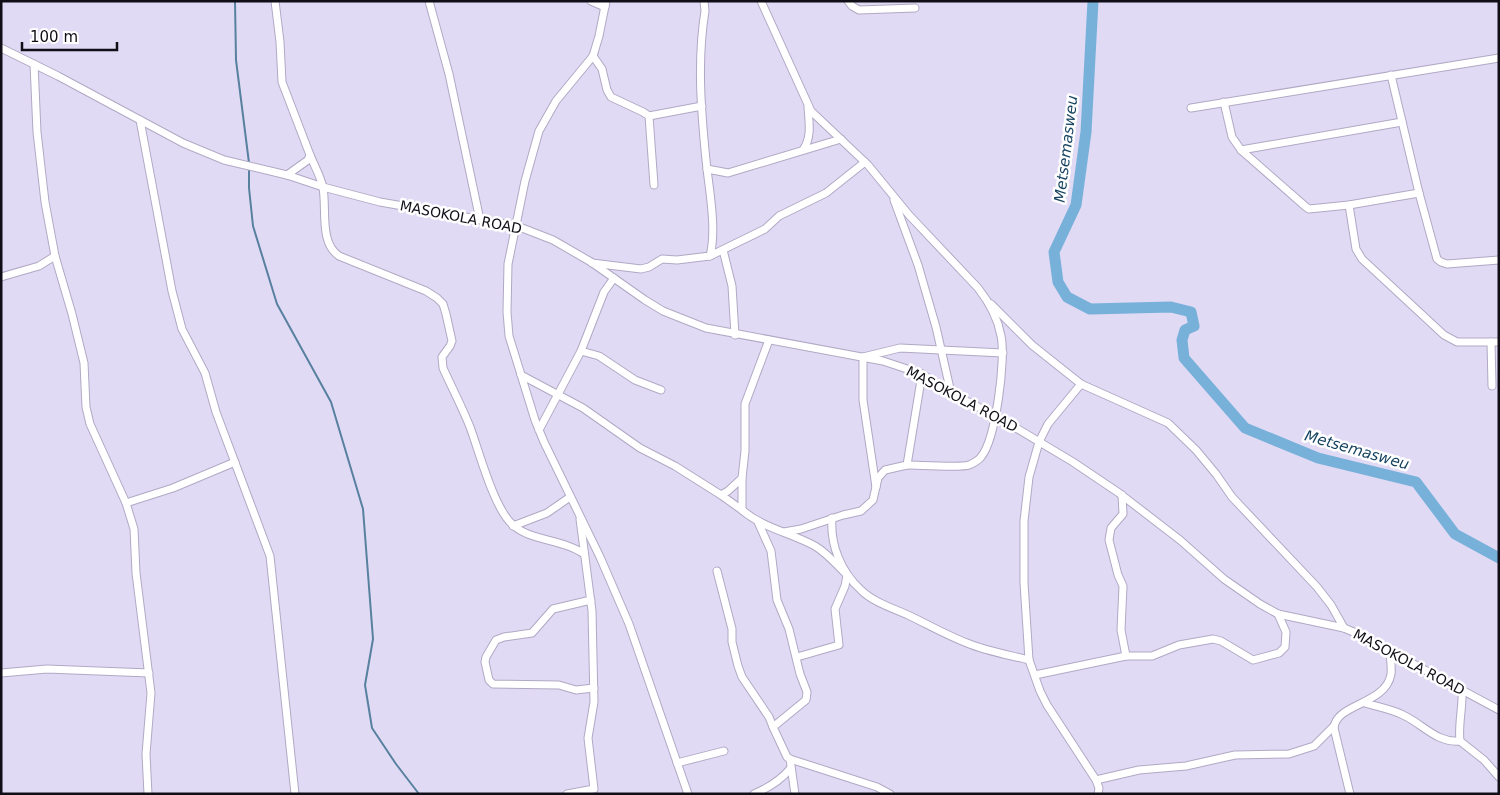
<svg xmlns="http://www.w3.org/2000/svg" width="1500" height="795" viewBox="0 0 1500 795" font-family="'DejaVu Sans',sans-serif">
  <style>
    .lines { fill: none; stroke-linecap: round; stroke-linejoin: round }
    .stream { stroke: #58809f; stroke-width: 2 }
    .river { stroke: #77b1d9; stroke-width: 11 }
    .street-casing { stroke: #b1a9c4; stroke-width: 9 }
    .street { stroke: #fff; stroke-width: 7 }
    .labels { text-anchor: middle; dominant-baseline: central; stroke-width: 5; stroke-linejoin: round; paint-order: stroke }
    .street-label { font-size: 14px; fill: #110e17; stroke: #fff }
    .water-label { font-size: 15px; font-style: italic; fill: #174460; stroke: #fff }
  </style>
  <rect width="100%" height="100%" fill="#e1daf5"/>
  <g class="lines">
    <g class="stream">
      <path d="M235,1l1,59 13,103"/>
      <path d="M249,168v20l4,38 24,78 54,98 32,107 10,130 -8,46 7,43 24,36 23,30"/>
    </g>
    <path class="river" d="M1093,1l-7,131 -10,73 -22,47 4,30 9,15 23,12 81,-2 20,5 3,14 -9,4 -3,10 2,18 61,70 73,30 98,24 39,52 44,24"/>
    <g class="street-casing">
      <g id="street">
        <path d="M275,1l5,41 2,40 28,73 -2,5 -21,15"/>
        <path d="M429,1l20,73 31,146"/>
        <path d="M591,1l14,6"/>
        <path d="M606,1l-7,35 -6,20 -37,45 -17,30 -14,50 -17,83 -1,48 2,24 26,84 9,22 56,115 29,67 59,170"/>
        <path d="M761,1l50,110 57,54 41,50 69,73c11,14 20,31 23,48 5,22 -5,103 -20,121 -2,3 -9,7 -12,8 -7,3 -51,0 -62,0"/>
        <path d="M848,1l4,5 7,4 56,-2"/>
        <path d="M1,48l57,28 125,67 41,17 63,15 36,12 57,15 137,24 36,14 38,22 54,38 18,11 43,17 177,33 39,13 34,22 40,20 77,46 46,31 61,47 44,39 36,25 18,10 66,14 14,6 141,76"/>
        <path d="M593,56l9,13 5,21 4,7 32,15 6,4 5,69"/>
        <path d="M34,64l3,68 8,70 10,54 17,58 12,49 2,44 4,17 36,79 8,26 2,44 15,120 -5,61 2,40"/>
        <path d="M1391,75l28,118 18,66 4,3 6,2 52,-4"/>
        <path d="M1224,102l8,35 9,13 65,57 3,2 40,-4 70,-12"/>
        <path d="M1191,108l308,-50"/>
        <path d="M649,116l53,-10"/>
        <path d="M140,120l32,171 10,38 23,44 11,39 54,144 25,238"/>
        <path d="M803,150c9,-13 6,-27 5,-43"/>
        <path d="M1241,150l161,-28"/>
        <path d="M310,155c4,10 11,22 13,33 4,22 -4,54 16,68l87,35 11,7 6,6 3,10 6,27 -2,5 -8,11 1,11c9,20 19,39 27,59 9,24 24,82 43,98 17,16 50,14 71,29"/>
        <path d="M707,169l21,4 113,-34"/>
        <path d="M894,200l24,65 18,62 15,66"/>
        <path d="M1349,205l7,44 6,10 82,76 13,7h42"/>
        <path d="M723,250l9,36 3,49"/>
        <path d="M710,256l55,-27 14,-13 47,-23 39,-31"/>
        <path d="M592,263l49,6 8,-2 13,-8 15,1 33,-4c7,-28 -1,-66 -4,-96 -5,-49 -9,-100 -1,-149l-1,-10"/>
        <path d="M1,277l38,-11 16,-10"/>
        <path d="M991,304l41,41 49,39"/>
        <path d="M1491,342l1,44"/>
        <path d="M581,351l18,5 36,24 26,10"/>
        <path d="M521,375l62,33 57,40 35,18 46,29 7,-4 14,-13 3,-27v-47l24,-64"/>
        <path d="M539,430l42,-79 23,-59 10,-14"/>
        <path d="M876,487l-13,-87v-43l37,-9 103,5"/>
        <path d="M721,495l21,15v-32"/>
        <path d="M1122,495l1,19 -12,14 -2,12 9,35 5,11 -2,44 5,26"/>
        <path d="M126,503l47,-15 62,-26"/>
        <path d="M742,510c21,18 49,23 73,36 12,7 22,19 32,29l-2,11 -10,23 4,36 -42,12"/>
        <path d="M832,518c-2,27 9,54 29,72 12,12 31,18 47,25 19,9 38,20 59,28 19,8 42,12 62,17"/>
        <path d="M758,522l13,29 6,49 12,29 11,45 7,18 -1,8 -33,27 14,30 3,2 5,35"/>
        <path d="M513,526l34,-13 23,-16"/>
        <path d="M784,532l17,-3 42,-14 18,-4 12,-11 5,-22 7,-8 22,-5 15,-91"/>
        <path d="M717,571l15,58v13l6,24 4,11 27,40 4,10"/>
        <path d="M591,600l-38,9 -21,24 -28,4 -8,3 -10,17 -1,5 4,18 4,4 66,1 17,5 18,-2"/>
        <path d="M1,673l46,-4 102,4"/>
        <path d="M1035,675l91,-19h26l27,-11 34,-6 8,2 32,19 26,-7 6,-6 1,-15 -8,-18"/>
        <path d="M1462,690c1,17 -4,34 -2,51l24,19 15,17"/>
        <path d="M1365,703c13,4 26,6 38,12 20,9 33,28 57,26"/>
        <path d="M790,759l87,28 13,7"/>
        <path d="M677,763l47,-12"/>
        <path d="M1096,780l43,-10 47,-4 49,-11 54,-1 25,-8 20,-20"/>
        <path d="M567,794l27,-5 -6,-51 6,-36 -2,-91 -12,-92"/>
        <path d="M754,794c14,-6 26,-13 36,-25"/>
        <path d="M1098,794l1,-6 -3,-8 -49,-75 -7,-14 -11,-31 -5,-77v-62l5,-44 10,-35 9,-18 33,-40 87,39 28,27 20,24 16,23 85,90 14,18 13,23"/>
        <path d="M1350,794l-16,-66c2,-25 52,-23 57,-54 1,-7 -1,-16 -1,-23"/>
      </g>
    </g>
    <use href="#street" class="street"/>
  </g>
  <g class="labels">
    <g class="street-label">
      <text transform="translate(461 217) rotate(11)">MASOKOLA ROAD</text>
      <text transform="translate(962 399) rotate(28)">MASOKOLA ROAD</text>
      <text transform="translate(1409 662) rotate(28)">MASOKOLA ROAD</text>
    </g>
    <g class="water-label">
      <text transform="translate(1066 149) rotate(-83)">Metsemasweu</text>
      <text transform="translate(1357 450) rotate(16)">Metsemasweu</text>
    </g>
  </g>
  <rect width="1500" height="795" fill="none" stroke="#110e17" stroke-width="5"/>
  <path d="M22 42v8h95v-8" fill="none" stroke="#110e17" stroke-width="2.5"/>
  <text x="30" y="42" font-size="15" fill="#110e17" stroke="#ffffff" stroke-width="4" paint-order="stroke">100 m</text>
</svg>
